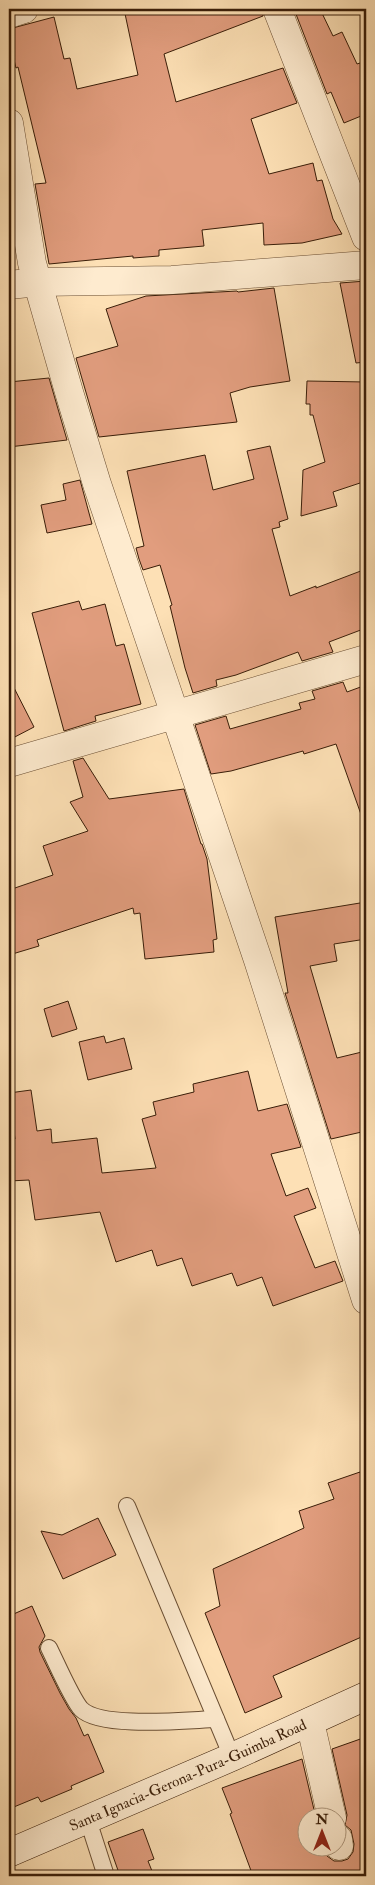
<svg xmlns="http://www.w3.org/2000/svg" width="375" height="1885" viewBox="0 0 375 1885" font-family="'IM FELL Double Pica',serif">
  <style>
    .building { fill: #e19d7e; stroke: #391d08 }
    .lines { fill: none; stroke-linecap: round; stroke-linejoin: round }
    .service-casing { stroke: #6a4e33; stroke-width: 18 }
    .minor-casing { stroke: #6a4e33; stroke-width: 29 }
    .tertiary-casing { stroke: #6a4e33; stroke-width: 29 }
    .secondary-casing { stroke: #391d08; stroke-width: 29 }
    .service { stroke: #feebcf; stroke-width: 16 }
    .minor { stroke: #feebcf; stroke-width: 28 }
    .tertiary { stroke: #feebcf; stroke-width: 28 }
    .secondary { stroke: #feebcf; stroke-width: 28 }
    .labels { text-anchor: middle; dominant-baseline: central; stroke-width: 4; stroke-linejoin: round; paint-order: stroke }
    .street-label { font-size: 15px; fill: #391d08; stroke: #feebcf }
  </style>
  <rect width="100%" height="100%" fill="#fde0b5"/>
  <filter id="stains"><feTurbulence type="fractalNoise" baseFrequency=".004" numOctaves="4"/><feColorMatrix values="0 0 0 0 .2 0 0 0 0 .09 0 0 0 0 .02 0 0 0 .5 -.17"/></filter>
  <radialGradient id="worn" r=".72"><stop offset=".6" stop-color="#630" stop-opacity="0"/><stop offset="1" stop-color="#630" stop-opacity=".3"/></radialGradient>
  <g class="building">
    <path d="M124,9h138l1,7 -99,38 12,48 107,-34 14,35 -46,16 18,55 44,-11 4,18 5,-1 11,39 9,15 -40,9 -38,2 -1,-22 -61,7 2,16 -45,4v6l-26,2v-2l-84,8 -14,-80 11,-1 -28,-116 -2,1 -7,-29v-10l45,-12 10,42 6,-1 7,31 61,-14z"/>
    <path d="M294,9h26l13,27 9,-4 15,32 9,-3v53l-22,9 -13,-31 -4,2z"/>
    <path d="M366,281v81l-10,1 -16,-80z"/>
    <path d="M274,288l16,93 -40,6 -20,6 7,29 -138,15 -23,-79 42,-12 -12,-37 40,-13 91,-5 1,1z"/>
    <path d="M49,378l18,62 -58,7v-65z"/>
    <path d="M307,381l59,1v99l-33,11 4,14 -36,10 2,-46 22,-8 -12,-47h-3v-11h-4z"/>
    <path d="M270,446l18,73 -9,3 1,5 -8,2 18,67 26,-10v2l50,-19v59l-37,14 4,10 -31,9 -4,-9 -62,23 -20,5 1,6 -24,7 -8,-25 -15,-62 2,-1 -12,-40 -17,5 -4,-11 -3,-11 8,-2 -17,-75 78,-16 8,35 41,-11 -7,-28z"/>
    <path d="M80,480l12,44 -45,9 -6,-28 25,-5 -3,-16z"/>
    <path d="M79,601l3,9 23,-6 11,42 8,-2 17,60 -46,12 1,5 -32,10 -32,-118z"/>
    <path d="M9,678l25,49 -25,13z"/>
    <path d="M343,682l4,10 19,-7v135h-3l-27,-76 -32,10 -1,-3 -72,20 -20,3 -16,-49 31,-9 4,13 71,-20 -2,-6 16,-4 -3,-8z"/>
    <path d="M83,758l26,41 75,-10 17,55h1l5,15 10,80 -4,1 1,12 -69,7 -5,-46 -6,1 -1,-6 -96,32 2,6 -30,9v-65l44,-15 -10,-29 45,-15 -18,-29 13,-5 -10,-36z"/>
    <path d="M366,902v37l-32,5 3,17 -27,5 27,92 29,-7v80l-35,8 -46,-146h3l-13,-76z"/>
    <path d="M68,1001l9,28 -25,8 -8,-28z"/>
    <path d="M104,1036l2,7 18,-5 8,31 -44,11 -9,-38z"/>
    <path d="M248,1071l10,40 29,-7 14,43 -30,7 15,42 22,-8 8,20 -22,8 21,52 20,-7 8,20 -70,25 -11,-29 -25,9 -5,-13 -40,13 -10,-28 -25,8 -5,-16 -36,12 -16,-50 -65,8 -6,-40 -20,1v-42h6l-6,-46 22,-3 6,41 14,-2 1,14 45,-5 5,35 54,-5 -14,-49 14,-4 -3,-13 41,-10 -1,-8z"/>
    <path d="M360,1472l6,16v147l-93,41 9,21 -37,16 -40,-100 15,-7 -7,-37 91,-41 -5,-17 35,-12 -6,-16z"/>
    <path d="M98,1518l18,37 -53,24 -22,-48 21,4z"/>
    <path d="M32,1606l13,30 -6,11 1,5 20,41 9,16 7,9 8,18 4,-2 16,38 -33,14 1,3 -31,13 -3,-5 -29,12v-193z"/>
    <path d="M366,1737v139h-113l-23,-62 2,-1 -10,-25 80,-29 14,59h-8v30h15l4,8 7,5h8l6,-2 5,-7 1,-8 -3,-14 -6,-5 2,-10 -15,-66z"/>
    <path d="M143,1829l11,30 -6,2 6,15h-34l-12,-34z"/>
  </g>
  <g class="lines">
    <g class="service-casing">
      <g id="service">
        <path d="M127,1506l105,251"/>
        <path d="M49,1648c7,14 23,51 32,61 20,20 106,11 135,10"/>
        <path d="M88,1820l18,56"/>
      </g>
    </g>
    <g class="minor-casing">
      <g id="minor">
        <path d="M277,9l89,228"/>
        <path d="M9,14l15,-5"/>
        <path d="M9,123l23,140 37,129 28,92 161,476 108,340"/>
        <path d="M9,763l357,-104"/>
        <path d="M310,1722l22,96"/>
        <path d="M338,1839l1,7"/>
      </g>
    </g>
    <g class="tertiary-casing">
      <path id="tertiary" d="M9,285l29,-3 134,-2 194,-15"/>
    </g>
    <g class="secondary-casing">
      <g id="secondary">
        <path id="s1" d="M9,1853l223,-96 134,-61"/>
      </g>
    </g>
    <use href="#service" class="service"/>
    <use href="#minor" class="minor"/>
    <use href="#tertiary" class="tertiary"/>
    <use href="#secondary" class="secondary"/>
  </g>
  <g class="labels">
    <g class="street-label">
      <text stroke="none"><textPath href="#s1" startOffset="195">Santa Ignacia-Gerona-Pura-Guimba Road</textPath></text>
    </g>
  </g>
  <rect width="375" height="1885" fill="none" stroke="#fde0b5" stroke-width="30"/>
  <rect x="10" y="10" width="355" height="1865" fill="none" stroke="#391d08" stroke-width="2.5"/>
  <rect x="15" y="15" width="345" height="1855" fill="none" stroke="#391d08"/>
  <g transform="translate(322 1832)"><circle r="24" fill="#feebcf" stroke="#af997f"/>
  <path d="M0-4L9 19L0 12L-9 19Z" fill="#8f2418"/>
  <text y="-8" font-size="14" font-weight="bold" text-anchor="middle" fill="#391d08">N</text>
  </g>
  <rect width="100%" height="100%" filter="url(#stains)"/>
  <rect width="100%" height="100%" fill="url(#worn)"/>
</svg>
